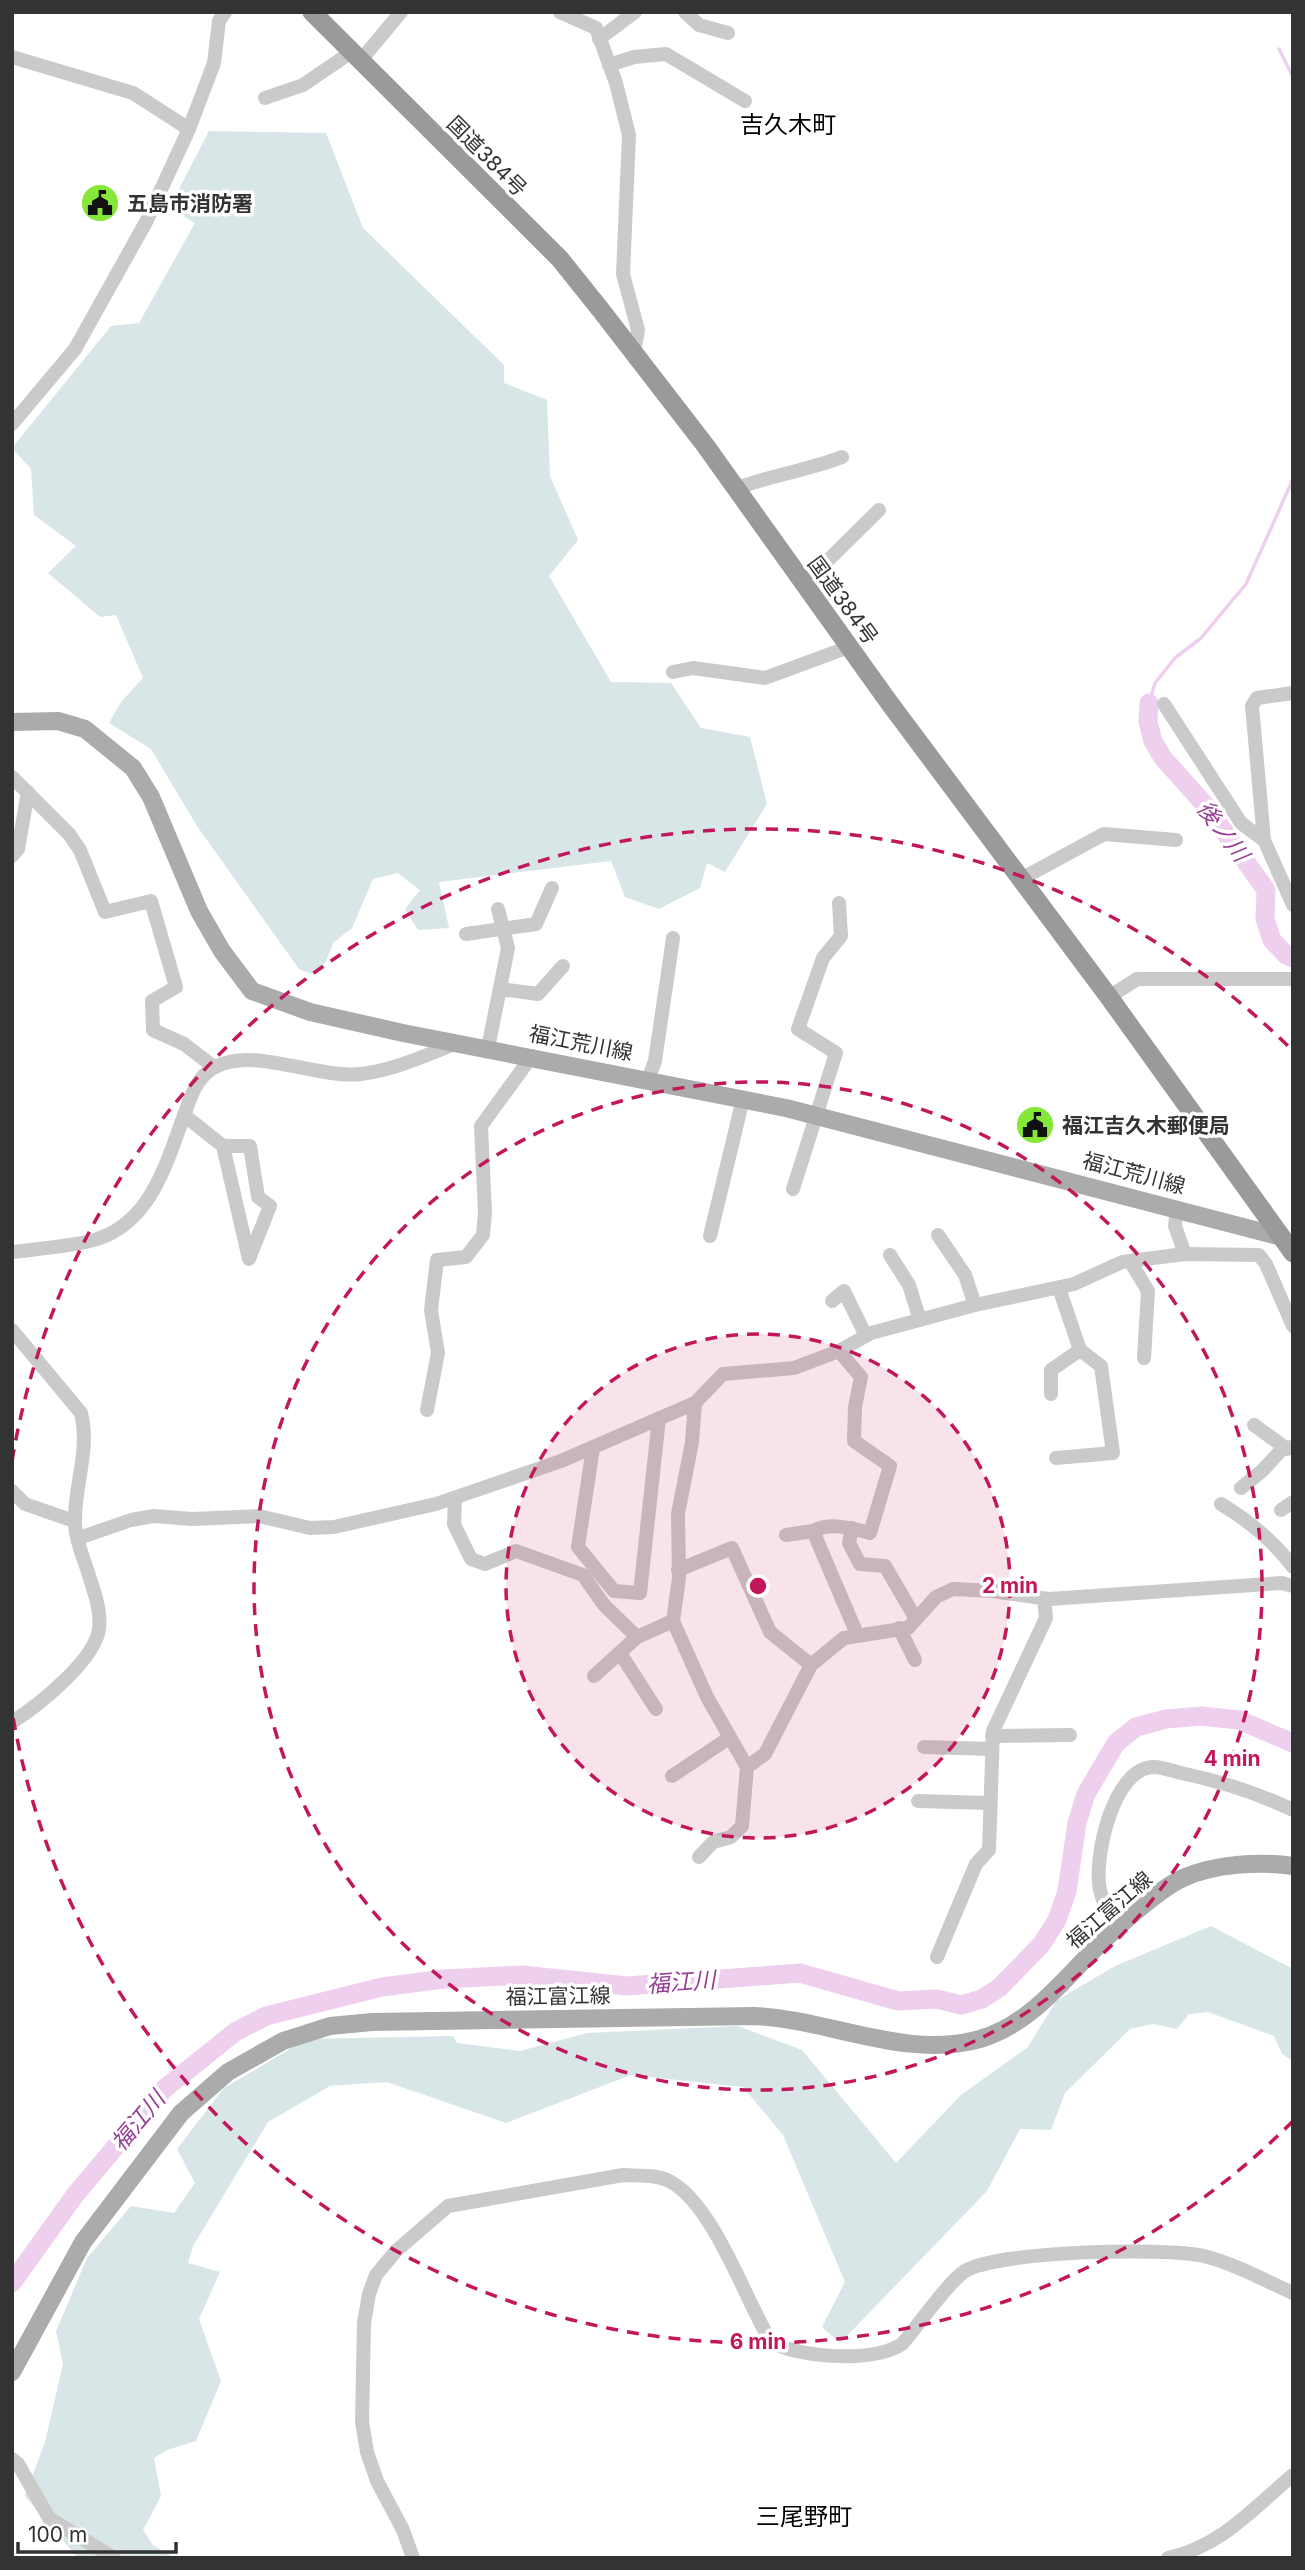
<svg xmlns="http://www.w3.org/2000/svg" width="1305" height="2570" viewBox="0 0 1305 2570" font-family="Inter,'Noto Sans JP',sans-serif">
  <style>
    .green { fill: #d8e6e7 }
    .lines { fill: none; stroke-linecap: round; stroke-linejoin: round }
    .stream { stroke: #eecfed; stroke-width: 3.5 }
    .river { stroke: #eecfed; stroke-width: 19 }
    .minor { stroke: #cacaca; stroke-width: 14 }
    .major { stroke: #ababab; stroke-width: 18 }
    .highway { stroke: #9a9a9a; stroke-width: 19 }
    .ring { fill: none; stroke: #c2185b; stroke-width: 3.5; stroke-dasharray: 12 9 }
    .labels { text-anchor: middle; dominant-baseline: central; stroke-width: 7; stroke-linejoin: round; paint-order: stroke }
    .street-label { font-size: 21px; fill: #333; stroke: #fff }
    .poi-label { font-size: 21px; font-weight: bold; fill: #333; stroke: #fff; text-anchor: start }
    .water-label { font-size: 23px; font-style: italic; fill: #973f95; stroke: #fff }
    .quarter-label { font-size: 24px; fill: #000; stroke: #fff }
    .centre { fill: #c2185b; stroke: #fff; stroke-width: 3.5 }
    .ring-label { font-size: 21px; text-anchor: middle; font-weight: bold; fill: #c2185b; stroke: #fff; stroke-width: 7; stroke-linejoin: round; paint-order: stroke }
  </style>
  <rect width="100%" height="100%" fill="#fff"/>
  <g class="green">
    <path d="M209,131l117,2 37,95 141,137v18l43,17 3,76 28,64 -29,36 62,106 60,1 30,45 49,9 17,67 -42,68 -18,-9 -7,25 -41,21 -34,-12 -14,-36 -172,21 10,46 -31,2 -13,-21 15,-19 -22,-17 -25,6 -21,49 -19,15 -7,19 -15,12 -12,-5 -102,-143 -46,-77 -42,-26 12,-21 22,-24 -27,-63 -16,2 -52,-44 28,-27 -42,-31 -3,-46 -19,-21 99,-122 28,-3 56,-100 -26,-15z"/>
    <path d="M1211,1926l82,43v92l-11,-7 -8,-18 -66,-24 -19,2 -12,15 -24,-5 -23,5 -65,64 -14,37 -31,-1 -33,62 -147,152 -18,-16 23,-45 -62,-147 -40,-48 -112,-12 -125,48 -119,-41 -57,4 -62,36 -75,124 -5,17 32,9 -21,47 22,62 -25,60 -29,9 -13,8 7,38 -18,34 10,15 22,13h-97l-53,-62 20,-54 18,-78 -7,-33 31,-73 44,-52 43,7 21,-30 -18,-34 47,-61 83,-49 146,-3 4,7 63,8 67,-18 151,-7 64,24 94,113 65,-68 67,-48 28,-46 59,-35z"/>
  </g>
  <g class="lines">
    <g class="stream">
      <path d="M1279,49l14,28"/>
      <path d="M1149,703l6,-20 20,-25 26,-20 45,-54 47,-105"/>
    </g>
    <g class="river">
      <path d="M1149,703l-1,19 5,19 10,17 43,48 60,84 -1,29 7,21 14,15 7,3"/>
      <path d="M12,2283l63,-88 89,-106 71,-57 31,-16 116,-29 62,-8 78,-4 105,11 173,-13 98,28 39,-2 24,6 21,-6 17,-11 42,-43 16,-25 10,-29 10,-68 9,-29 30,-51 20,-16 30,-8 35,-3 38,4 54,23"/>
    </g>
    <g class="minor">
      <path d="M560,12l36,16 20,55 13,52 -6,139 15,56 -4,23"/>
      <path d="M685,12l14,13 29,8"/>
      <path d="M599,39l36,-27"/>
      <path d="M12,57l121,36 56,36"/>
      <path d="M361,60l40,-48"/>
      <path d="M609,65l25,-8 32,-3 79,47"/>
      <path d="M265,98l38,-13 50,-34"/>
      <path d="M12,424l63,-75 71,-127 43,-93 25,-66 5,-42 6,-9"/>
      <path d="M735,489c36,-14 71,-18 107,-32"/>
      <path d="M804,584l75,-74"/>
      <path d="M673,672l20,-4 72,10 84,-31"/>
      <path d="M1293,693l-36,5 -5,8 12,134 29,65"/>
      <path d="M1164,704l77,119 23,17"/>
      <path d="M12,777l57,57 11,16 25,62 46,-11 25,86 -24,14 1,29 31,14 30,23"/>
      <path d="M12,856l6,-7 10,-57"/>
      <path d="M1021,879l83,-45 72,6"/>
      <path d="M466,934l70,-10 16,-36"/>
      <path d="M500,989l38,5 25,-28"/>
      <path d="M1109,997l28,-18h156"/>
      <path d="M488,1048l20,-100 -10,-39"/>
      <path d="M648,1080l7,-19 18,-123"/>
      <path d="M184,1115l39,31 26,113 21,-53 -12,-9 -8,-51h-27"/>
      <path d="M793,1189l43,-136 -38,-24 25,-71 18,-22 -2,-33"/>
      <path d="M1177,1208l-2,18 10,28"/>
      <path d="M938,1235l27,40 10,30"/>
      <path d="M710,1236l33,-137"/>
      <path d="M12,1252c25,-3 50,-5 74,-10 65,-13 80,-79 100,-132 6,-17 12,-34 29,-43 40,-21 100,12 146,7 33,-4 66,-19 96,-31"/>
      <path d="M890,1255l19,30 11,35"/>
      <path d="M1130,1261l18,30 -4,67"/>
      <path d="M832,1301l12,-10 22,45"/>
      <path d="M12,1330l69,83c9,37 -6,70 -6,106 -1,20 11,44 16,63 5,15 10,31 8,47 -4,31 -61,77 -87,93"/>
      <path d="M839,1351l22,26 -6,30 -1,34 36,25 -20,67c-19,-5 -39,-11 -57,-2l44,103"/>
      <path d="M1051,1394v-24l29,-20"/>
      <path d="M427,1410l11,-57 -7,-43 6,-50 29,-3 17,-22 2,-23 -4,-86 51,-70"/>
      <path d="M1254,1425l33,24 4,-2"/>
      <path d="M593,1448l-15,99 36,44 26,2 19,-175"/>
      <path d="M1056,1458l57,-5 -12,-87 -21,-16 -21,-62"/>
      <path d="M1241,1488l22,-18 21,-23"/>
      <path d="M12,1491l13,13 49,17"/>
      <path d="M455,1498l-1,26 17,35 14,5 31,-13 67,24 21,30 33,32 36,-16 34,76 40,70 -5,59 -11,11 -18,5 -14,15"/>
      <path d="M1221,1504c28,17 52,36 72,63"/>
      <path d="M1281,1510l12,-8"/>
      <path d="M852,1528l-3,15 11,21 25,2 31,53"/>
      <path d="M786,1535l27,-4"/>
      <path d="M79,1538l52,-18 23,-4 38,3 67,-3 51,12 24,-1 102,-23 125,-43 134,-58 28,-29 71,-6 45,-17 32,-18 104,-28 99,-21 48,-22 63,-8 74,1 7,9 27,62"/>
      <path d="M678,1570l54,-22 38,84 41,33"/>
      <path d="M673,1621l6,-43 -1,-64 14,-72 3,-39"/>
      <path d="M899,1628l16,32"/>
      <path d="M620,1653l36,56"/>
      <path d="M594,1676l43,-39"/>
      <path d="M992,1736l78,-1"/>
      <path d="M924,1747l67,2"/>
      <path d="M747,1767l18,-13 46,-89 33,-27 64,-10 28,-31 17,-8 39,2 57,8 233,-16 11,3"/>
      <path d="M672,1776l57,-38"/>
      <path d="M918,1801l71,2"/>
      <path d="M1119,1928c-8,-11 -16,-24 -19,-38 -7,-31 13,-123 54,-123 8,0 19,4 27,6 39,8 76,20 112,37"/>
      <path d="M937,1957l39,-93 13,-14 4,-119 53,-113 -2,-19"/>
      <path d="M12,2459l6,5 31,54 65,40"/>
      <path d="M413,2558l-10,-28 -26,-49 -10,-29 -5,-30 2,-99 5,-29 7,-19 20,-24 52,-45 175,-31c15,1 35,-1 48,7 43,24 74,117 100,160 30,16 102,21 131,2 15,-17 46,-62 63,-73 33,-20 199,-24 239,-15 31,8 60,24 89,37"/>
      <path d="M1168,2558c54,-12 84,-49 125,-83"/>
    </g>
    <g class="major">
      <path d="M12,722l46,-1 27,8 48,39 18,29 48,114 23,40 30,40 58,21 93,21 383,75 492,128"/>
      <path d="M12,2372l71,-130 98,-129 47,-41 55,-31 47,-15 42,-4 382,-6c75,3 151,44 226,23 44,-13 73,-47 104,-79 22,-23 71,-69 99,-82 31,-14 76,-17 110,-12"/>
    </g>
    <path class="highway" d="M312,12l248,247 40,50 105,136 183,256 221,296 184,256"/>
  </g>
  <circle cx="758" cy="1586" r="252" fill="#c2185b" fill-opacity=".12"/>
  <g class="ring">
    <circle cx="758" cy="1586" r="252"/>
    <circle cx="758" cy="1586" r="504"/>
    <path d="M1293 2121A756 756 0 0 1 12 1711M12 1461A756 756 0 0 1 1293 1051"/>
  </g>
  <defs>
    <g id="civic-disc" transform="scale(2.0125)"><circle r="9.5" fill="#85e738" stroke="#fff"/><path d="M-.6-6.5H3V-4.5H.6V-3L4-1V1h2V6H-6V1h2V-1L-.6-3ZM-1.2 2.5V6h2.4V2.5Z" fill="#111"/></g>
  </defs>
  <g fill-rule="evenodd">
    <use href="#civic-disc" x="100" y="203"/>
    <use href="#civic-disc" x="1035" y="1125"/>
  </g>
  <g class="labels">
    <g class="street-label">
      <text transform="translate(487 156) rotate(45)">国道384号</text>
      <text transform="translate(843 600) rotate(54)">国道384号</text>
      <text transform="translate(581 1043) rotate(11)">福江荒川線</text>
      <text transform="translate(1134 1173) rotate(15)">福江荒川線</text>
      <text transform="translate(1109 1910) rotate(-41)">福江富江線</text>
      <text transform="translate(558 1996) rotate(-1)">福江富江線</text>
    </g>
    <g class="poi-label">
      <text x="127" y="203">五島市消防署</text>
      <text x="1062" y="1125">福江吉久木郵便局</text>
    </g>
    <g class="water-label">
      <text transform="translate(1223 831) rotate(53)">後ノ川</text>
      <text transform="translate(681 1982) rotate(-4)">福江川</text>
      <text transform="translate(138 2121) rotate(-50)">福江川</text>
    </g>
    <g class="quarter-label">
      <text x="788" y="124">吉久木町</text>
      <text x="804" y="2516">三尾野町</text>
    </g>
  </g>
  <circle cx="758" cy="1586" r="10" class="centre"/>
  <g class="ring-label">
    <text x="1010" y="1593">2 min</text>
    <text x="1232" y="1766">4 min</text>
    <text x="758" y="2349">6 min</text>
  </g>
  <rect width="1305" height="2570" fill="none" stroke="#333333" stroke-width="28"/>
  <path d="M18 2542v10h158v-10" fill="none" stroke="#333333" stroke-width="3.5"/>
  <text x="28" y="2542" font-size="21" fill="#333333" stroke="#ffffff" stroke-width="5" paint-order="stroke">100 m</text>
</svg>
